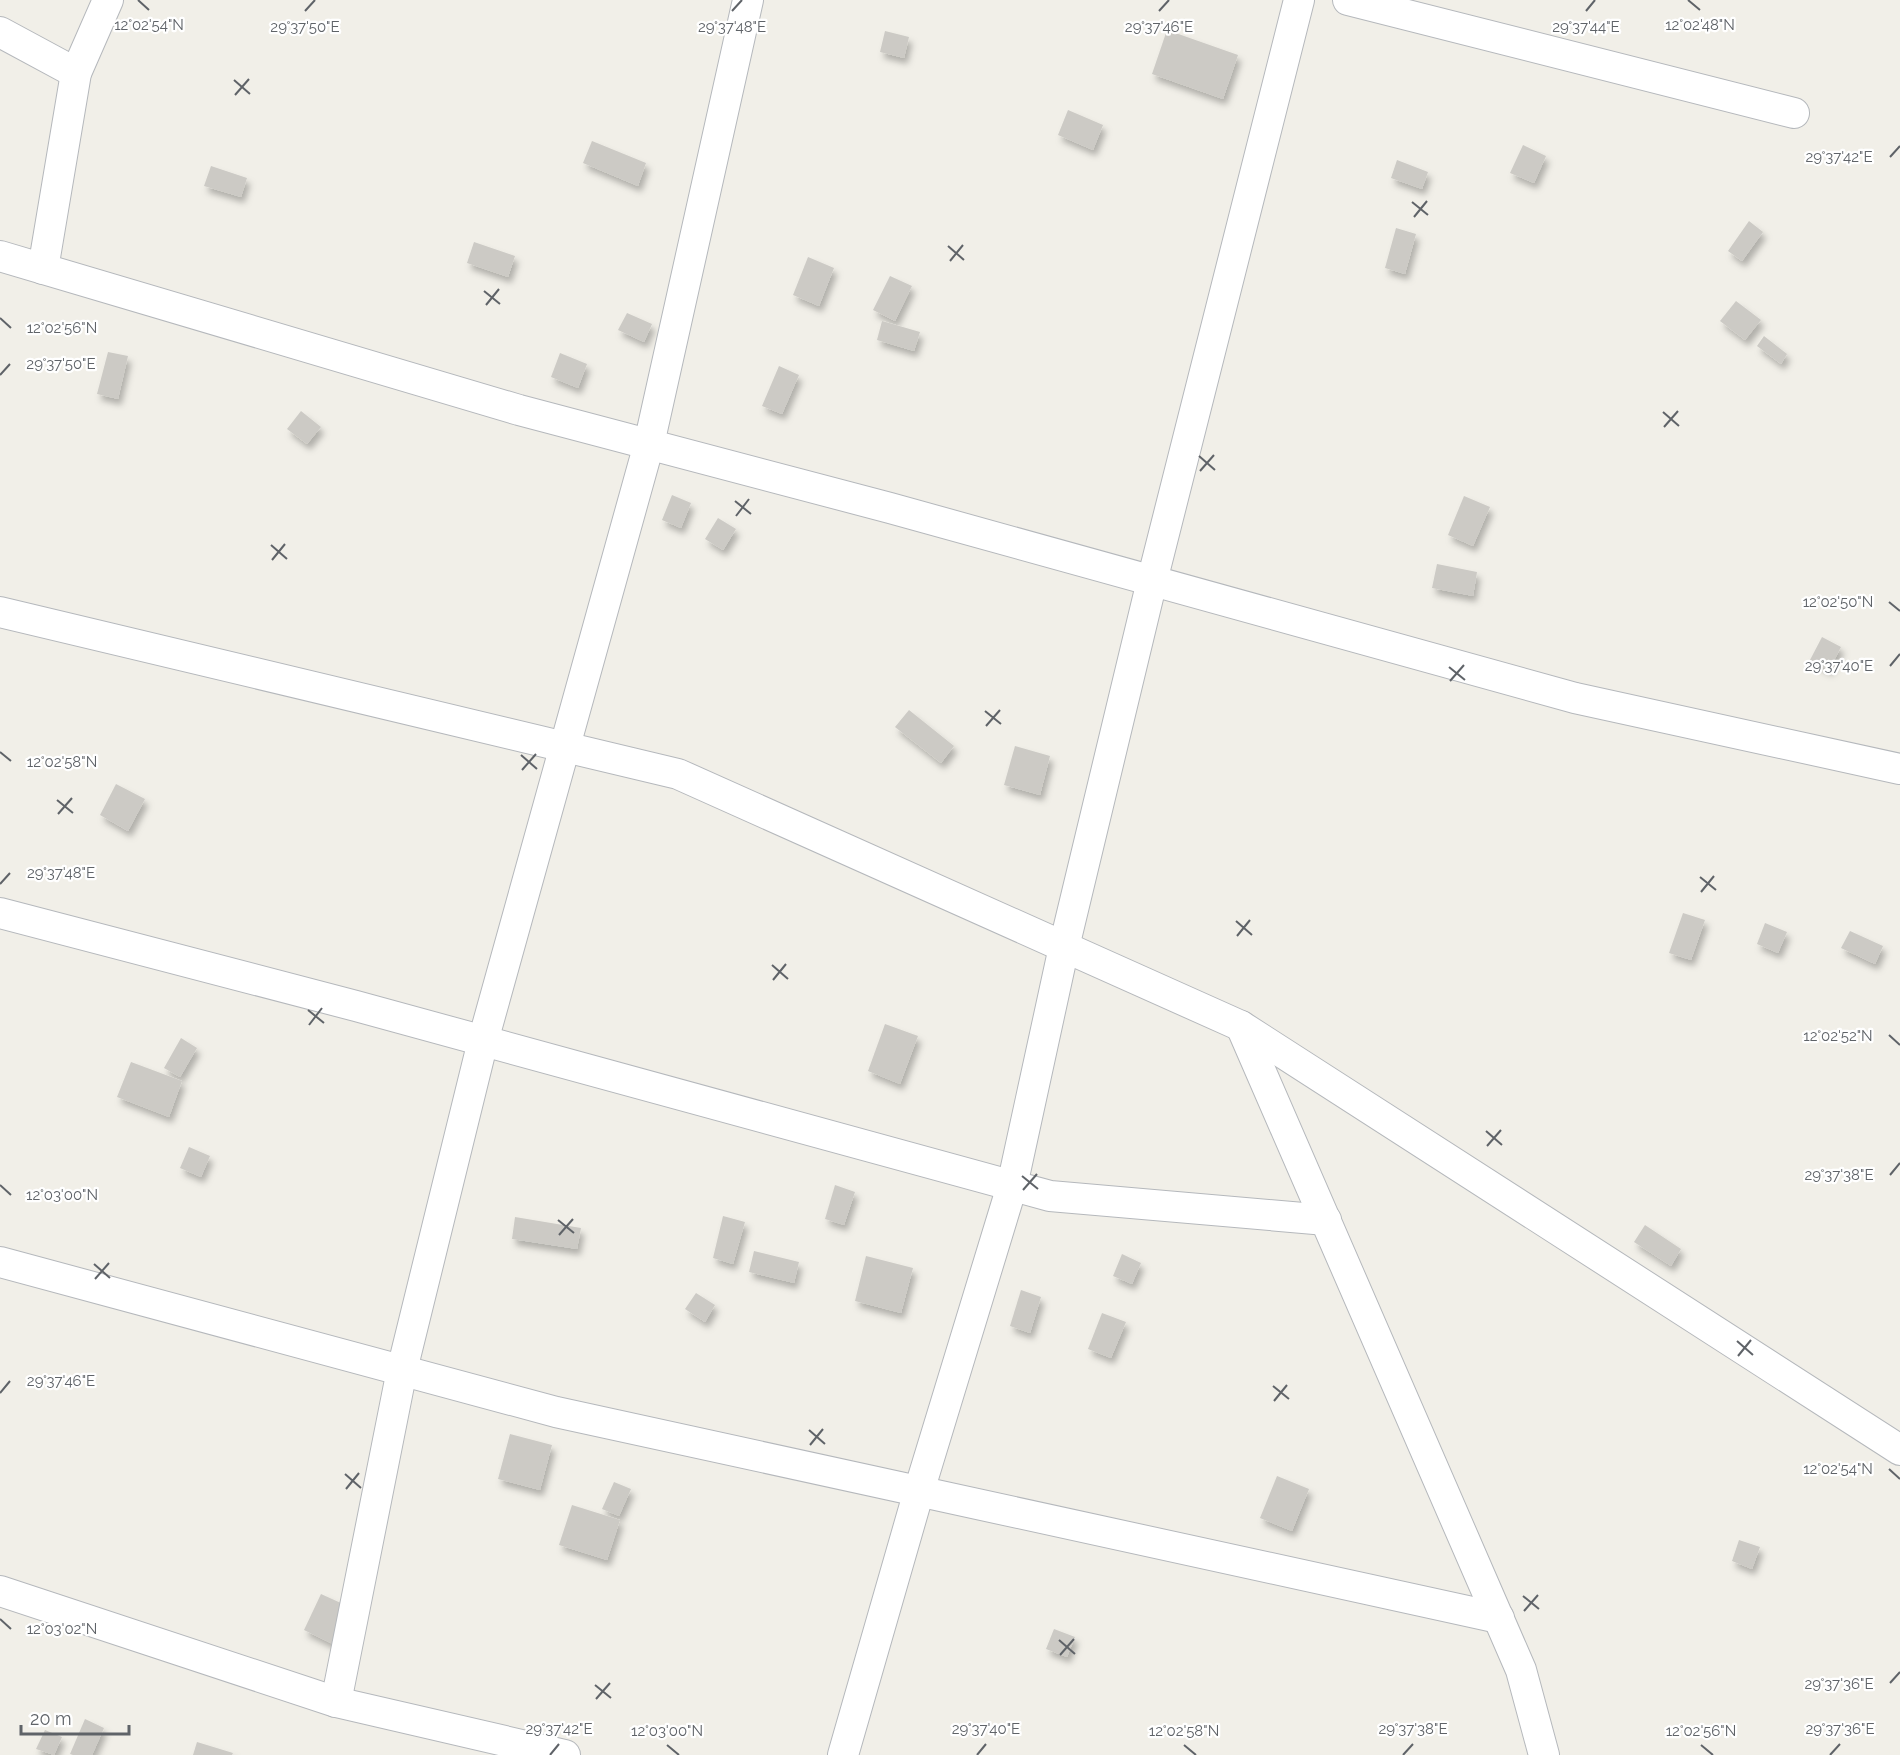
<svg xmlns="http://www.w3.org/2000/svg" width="1900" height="1755" viewBox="0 0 1900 1755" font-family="Raleway,sans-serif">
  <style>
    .building { fill: #cccac5; filter: url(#shadow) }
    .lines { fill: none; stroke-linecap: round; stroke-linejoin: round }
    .minor-casing { stroke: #b5b8bc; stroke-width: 32 }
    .minor { stroke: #fff; stroke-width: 30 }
    .ticks { fill: none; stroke: #5f6368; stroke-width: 2 }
    .ticks-label { font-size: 15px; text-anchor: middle; fill: #5f6368; stroke: #fff; stroke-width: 4.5; stroke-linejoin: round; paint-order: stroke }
  </style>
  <defs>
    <filter id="shadow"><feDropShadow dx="3.5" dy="6" stdDeviation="3" flood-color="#0004"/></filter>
  </defs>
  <rect width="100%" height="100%" fill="#f1efe8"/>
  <g class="building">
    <path d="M1167,30l71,25 -15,44 -71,-25z"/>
    <path d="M885,31l24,6 -5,21 -24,-6z"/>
    <path d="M1068,110l35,15 -10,25 -35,-15z"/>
    <path d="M592,141l54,22 -8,23 -55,-23z"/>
    <path d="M1523,145l23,11 -12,27 -24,-10z"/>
    <path d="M1397,160l31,12 -6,17 -31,-11z"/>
    <path d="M211,166l36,12 -6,19 -37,-11z"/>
    <path d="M1749,221l14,11 -21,29 -14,-10z"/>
    <path d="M1396,228l20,6 -11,40 -20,-6z"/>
    <path d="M474,242l41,14 -7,21 -41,-14z"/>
    <path d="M808,257l26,11 -15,38 -26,-11z"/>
    <path d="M890,276l22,10 -17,35 -22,-11z"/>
    <path d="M1736,301l25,19 -16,20 -25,-19z"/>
    <path d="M627,313l25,11 -8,18 -26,-12z"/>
    <path d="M882,321l38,11 -6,19 -37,-11z"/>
    <path d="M1764,336l23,18 -6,10 -24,-18z"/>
    <path d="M108,352l20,4 -10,43 -21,-5z"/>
    <path d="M560,353l27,11 -9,24 -27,-11z"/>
    <path d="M779,366l20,9 -17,39 -20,-8z"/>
    <path d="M301,411l20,16 -14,17 -20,-15z"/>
    <path d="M672,495l19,8 -10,25 -19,-8z"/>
    <path d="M1464,496l26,11 -17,39 -25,-11z"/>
    <path d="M718,518l18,11 -13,21 -18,-11z"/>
    <path d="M1437,564l40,8 -4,24 -41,-8z"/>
    <path d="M1822,637l19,10 -12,23 -19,-10z"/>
    <path d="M909,710l45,36 -13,17 -46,-36z"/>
    <path d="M1015,746l35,10 -10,39 -36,-10z"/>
    <path d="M116,784l29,15 -17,32 -28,-16z"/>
    <path d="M1683,913l22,7 -14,40 -22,-7z"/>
    <path d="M1765,923l22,9 -9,21 -21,-9z"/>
    <path d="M1850,931l33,15 -8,18 -34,-16z"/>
    <path d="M885,1024l33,12 -18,48 -32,-13z"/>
    <path d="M181,1038l16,10 -17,29 -16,-9z"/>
    <path d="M131,1062l51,19 -13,36 -52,-20z"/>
    <path d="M189,1147l21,9 -9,21 -21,-9z"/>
    <path d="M835,1185l20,7 -11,33 -19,-6z"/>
    <path d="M723,1216l22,6 -12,42 -20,-6z"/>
    <path d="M515,1217l66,11 -4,21 -65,-10z"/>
    <path d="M1645,1225l36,24 -10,17 -37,-24z"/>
    <path d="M754,1251l45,11 -5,21 -45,-11z"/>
    <path d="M1122,1254l19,9 -9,21 -19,-8z"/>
    <path d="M866,1256l47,12 -12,45 -46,-12z"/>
    <path d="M1021,1290l20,7 -11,36 -20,-7z"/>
    <path d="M696,1293l19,12 -10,17 -20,-13z"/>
    <path d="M1102,1313l24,9 -15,36 -23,-9z"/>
    <path d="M510,1434l42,11 -12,45 -42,-11z"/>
    <path d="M1277,1476l32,13 -17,42 -32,-13z"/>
    <path d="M614,1482l17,7 -12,27 -17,-7z"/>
    <path d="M572,1505l48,15 -13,40 -48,-15z"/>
    <path d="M1739,1540l21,7 -8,22 -20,-8z"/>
    <path d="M321,1594l33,15 -17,37 -33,-16z"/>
    <path d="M1054,1629l21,8 -8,20 -21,-8z"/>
    <path d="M85,1719l19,9 -12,27h-19l-3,-1z"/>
    <path d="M45,1730l17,7 -8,18 -18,-6z"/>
    <path d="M197,1742l36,11 -1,2h-39z"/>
  </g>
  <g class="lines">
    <g class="minor-casing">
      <g id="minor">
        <path d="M1348,0l446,113"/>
        <path d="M0,32l76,41"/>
        <path d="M0,256l519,154 371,98 685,190 325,71"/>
        <path d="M43,269l33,-196 32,-73"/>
        <path d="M0,612l678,162 563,252 659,424"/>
        <path d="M0,913l356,93 694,190 276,24"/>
        <path d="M1241,1026l280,644 23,85"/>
        <path d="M0,1262l556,150 943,206"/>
        <path d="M0,1591l336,111 229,53"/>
        <path d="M336,1702l66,-332 81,-329 166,-597 99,-444"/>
        <path d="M843,1755l76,-264 93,-305 52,-239 88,-366 147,-581"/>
      </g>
    </g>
    <use href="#minor" class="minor"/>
  </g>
  <path class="ticks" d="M138,0l11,10M1688,0l12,10M305,11l10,-11M732,11l10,-11M1159,11l10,-11M1586,11l9,-11M234,80l16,14M235,95l14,-16M1890,157l10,-11M1412,202l16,13M1414,217l13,-16M948,246l16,14M950,261l13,-16M484,291l16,13M486,305l13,-16M0,318l11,10M0,375l10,-11M1663,412l16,14M1664,427l14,-16M1199,456l16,14M1200,471l14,-16M735,501l16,13M736,516l13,-17M271,545l16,14M272,560l13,-16M1889,602l11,9M1890,666l10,-12M1449,667l16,13M1450,681l14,-16M985,711l16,13M986,726l14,-16M0,752l11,9M521,755l16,14M522,770l14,-16M57,800l16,13M58,814l14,-16M1700,877l16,13M0,884l10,-11M1701,892l13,-16M1236,921l16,14M1237,936l13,-16M772,965l16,14M773,980l13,-16M308,1010l16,13M309,1025l13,-17M1889,1035l11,10M1486,1131l16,14M1487,1146l14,-16M1890,1175l10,-12M1022,1176l16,13M0,1185l11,10M1023,1190l14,-16M558,1220l16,13M559,1235l14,-16M94,1264l16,14M95,1279l14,-16M1737,1341l16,14M1738,1356l13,-16M1273,1386l16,13M0,1393l10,-12M1274,1401l13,-16M809,1430l16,14M810,1445l13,-16M1889,1469l11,10M345,1474l16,14M346,1489l13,-16M1523,1596l16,13M1524,1611l14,-16M0,1619l11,10M1059,1640l16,14M1060,1655l14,-16M1890,1683l10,-11M595,1685l16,13M596,1699l14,-16M667,1745l12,10M1184,1745l12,10M1701,1745l12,10M550,1755l9,-11M977,1755l9,-11M1403,1755l10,-11M1830,1755l10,-11"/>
  <g class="ticks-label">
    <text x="149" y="30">12°02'54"N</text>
    <text x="1700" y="30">12°02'48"N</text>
    <text x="305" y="32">29°37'50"E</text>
    <text x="732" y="32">29°37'48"E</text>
    <text x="1159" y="32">29°37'46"E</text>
    <text x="1586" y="32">29°37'44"E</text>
    <text x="1839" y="162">29°37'42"E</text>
    <text x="62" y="333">12°02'56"N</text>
    <text x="61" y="369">29°37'50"E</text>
    <text x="1838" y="607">12°02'50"N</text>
    <text x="1839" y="671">29°37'40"E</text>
    <text x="62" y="767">12°02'58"N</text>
    <text x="61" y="878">29°37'48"E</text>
    <text x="1838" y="1041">12°02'52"N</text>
    <text x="1839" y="1180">29°37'38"E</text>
    <text x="62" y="1200">12°03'00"N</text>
    <text x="61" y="1386">29°37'46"E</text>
    <text x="1838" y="1474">12°02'54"N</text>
    <text x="62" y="1634">12°03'02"N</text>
    <text x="1839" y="1689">29°37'36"E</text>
    <text x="559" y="1734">29°37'42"E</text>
    <text x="986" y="1734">29°37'40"E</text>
    <text x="1413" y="1734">29°37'38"E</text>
    <text x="1840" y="1734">29°37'36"E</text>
    <text x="667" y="1736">12°03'00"N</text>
    <text x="1184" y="1736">12°02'58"N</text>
    <text x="1701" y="1736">12°02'56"N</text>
  </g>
  <path d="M21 1725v9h108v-9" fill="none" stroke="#5f6368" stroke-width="3"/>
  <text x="30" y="1725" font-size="18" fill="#5f6368" stroke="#ffffff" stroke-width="4.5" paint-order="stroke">20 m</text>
</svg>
